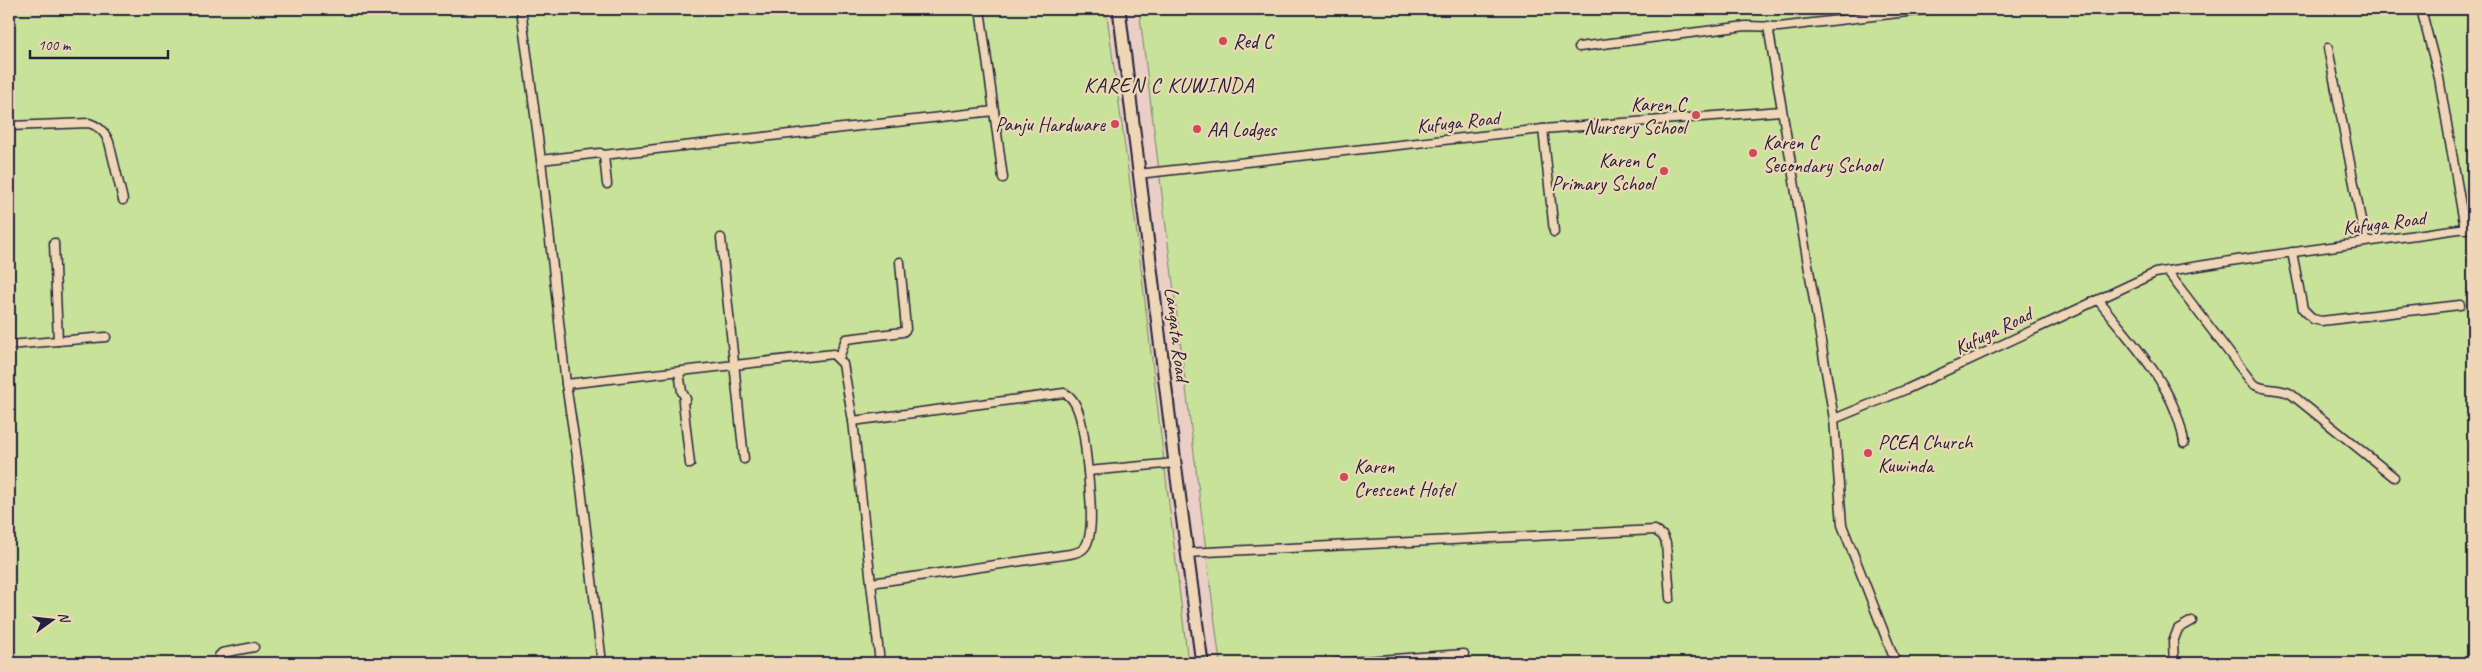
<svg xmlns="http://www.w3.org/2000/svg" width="2482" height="672" viewBox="0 0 2482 672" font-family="Caveat,sans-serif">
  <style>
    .green { fill: #c8e299; stroke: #75826a }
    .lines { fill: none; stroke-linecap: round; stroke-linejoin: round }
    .street-casing { stroke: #22223b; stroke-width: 11 }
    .secondary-casing { stroke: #22223b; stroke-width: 15 }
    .street { stroke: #efd6b7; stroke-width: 8 }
    .secondary { stroke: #efd6b7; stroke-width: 11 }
    .poi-dot { fill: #d1495b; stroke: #efd6b7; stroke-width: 2 }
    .labels { text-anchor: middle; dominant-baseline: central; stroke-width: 4.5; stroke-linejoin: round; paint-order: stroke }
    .poi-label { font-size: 20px; fill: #22223b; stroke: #efd6b7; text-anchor: start }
    .street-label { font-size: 20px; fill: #22223b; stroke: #efd6b7 }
    .neighbourhood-label { font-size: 21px; letter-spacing: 1px; fill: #22223b; stroke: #efd6b7 }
  </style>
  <rect width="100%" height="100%" fill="#ebcec6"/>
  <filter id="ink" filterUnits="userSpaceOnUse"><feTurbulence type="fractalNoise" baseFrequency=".02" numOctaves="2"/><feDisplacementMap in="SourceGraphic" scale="10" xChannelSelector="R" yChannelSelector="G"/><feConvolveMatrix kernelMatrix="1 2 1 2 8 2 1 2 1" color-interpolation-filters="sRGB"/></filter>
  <g filter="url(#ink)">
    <g class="green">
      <path d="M9,9h1097l31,226 51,428h-1179z"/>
      <path d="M1139,9h1334v654h-1253z"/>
    </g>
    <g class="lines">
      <g class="street-casing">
        <g id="street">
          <path d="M521,9l20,151 25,224 12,79 24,200"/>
          <path d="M2421,9l18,69 26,151"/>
          <path d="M1768,26l66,393 8,106 54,138"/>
          <path d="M1579,47l167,-21 33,1 154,-18"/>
          <path d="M2328,48l37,193"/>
          <path d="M994,111l9,67"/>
          <path d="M9,126l80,-3c10,3 16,9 20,19l14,58"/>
          <path d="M1543,129l11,103"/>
          <path d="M603,155l391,-44 -14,-102"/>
          <path d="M541,160l59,-7 4,3 3,28"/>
          <path d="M1138,174l405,-45 238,-18"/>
          <path d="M721,238l23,221"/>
          <path d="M54,243l4,98"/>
          <path d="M2292,252l11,57 10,10 8,2 139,-16"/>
          <path d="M2167,271l86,113c12,8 26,3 38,10l103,83"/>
          <path d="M2098,300c34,44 78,86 86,143"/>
          <path d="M9,345l97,-8"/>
          <path d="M839,358l7,-19 57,-7 3,-3 -6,-67"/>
          <path d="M679,372l3,20 4,7 -3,3 7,62"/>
          <path d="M566,384l267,-30 10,10 10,57 211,-28c20,7 21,58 24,78l87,-8"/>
          <path d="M1834,419l73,-30 248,-116 82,-13 236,-33"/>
          <path d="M853,421l18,162"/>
          <path d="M1186,553l469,-23 8,6 3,7 4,55"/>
          <path d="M219,663v-7l3,-3 32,-6"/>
          <path d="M880,663l-9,-80 199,-29c5,-1 11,-2 14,-6 12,-13 5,-60 4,-77"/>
          <path d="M1336,663l128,-9"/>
          <path d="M2174,663l-1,-21 5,-13 14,-8"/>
        </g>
      </g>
      <g class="secondary-casing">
        <path id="secondary" d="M1119,9l56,454 27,200"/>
      </g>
      <use href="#street" class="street"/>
      <use href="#secondary" class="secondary"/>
    </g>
  </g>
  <g class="poi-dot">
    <circle cx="1223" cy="41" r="5"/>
    <circle cx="1696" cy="115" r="5"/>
    <circle cx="1115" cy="124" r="5"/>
    <circle cx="1197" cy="129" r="5"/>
    <circle cx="1753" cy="153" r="5"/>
    <circle cx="1664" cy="171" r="5"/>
    <circle cx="1868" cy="453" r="5"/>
    <circle cx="1344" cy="477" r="5"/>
  </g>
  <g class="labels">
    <g class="poi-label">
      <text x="1233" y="41">Red C</text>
      <text x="1686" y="104" text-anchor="end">Karen C<tspan x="1686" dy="23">Nursery School</tspan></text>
      <text x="1105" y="124" text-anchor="end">Panju Hardware</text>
      <text x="1207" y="129">AA Lodges</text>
      <text x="1763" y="142">Karen C<tspan x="1763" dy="23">Secondary School</tspan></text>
      <text x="1654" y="160" text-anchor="end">Karen C<tspan x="1654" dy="23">Primary School</tspan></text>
      <text x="1878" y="442">PCEA Church<tspan x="1878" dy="23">Kuwinda</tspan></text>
      <text x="1354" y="466">Karen<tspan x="1354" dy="23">Crescent Hotel</tspan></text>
    </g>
    <g class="street-label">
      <text transform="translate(1458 122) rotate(-6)">Kufuga Road</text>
      <text transform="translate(2384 223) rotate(-7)">Kufuga Road</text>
      <text transform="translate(1993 331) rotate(-26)">Kufuga Road</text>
      <text transform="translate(1177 334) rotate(83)">Langata Road</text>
    </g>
    <g class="neighbourhood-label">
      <text x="1169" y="85">KAREN C KUWINDA</text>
    </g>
  </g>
  <rect width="2482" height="672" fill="none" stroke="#efd6b7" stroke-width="30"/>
  <rect x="15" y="15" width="2452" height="642" fill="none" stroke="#22223b" stroke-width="2" filter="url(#ink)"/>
  <g transform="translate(52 620) rotate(75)" stroke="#efd6b7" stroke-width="4" paint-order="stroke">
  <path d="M0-4L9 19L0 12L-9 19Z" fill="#22223b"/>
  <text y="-8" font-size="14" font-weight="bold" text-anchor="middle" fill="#22223b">N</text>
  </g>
  <path d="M30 50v8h138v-8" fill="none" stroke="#22223b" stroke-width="2.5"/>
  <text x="38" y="50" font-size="15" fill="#22223b" stroke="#efd6b7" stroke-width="4" paint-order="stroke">100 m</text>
</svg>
